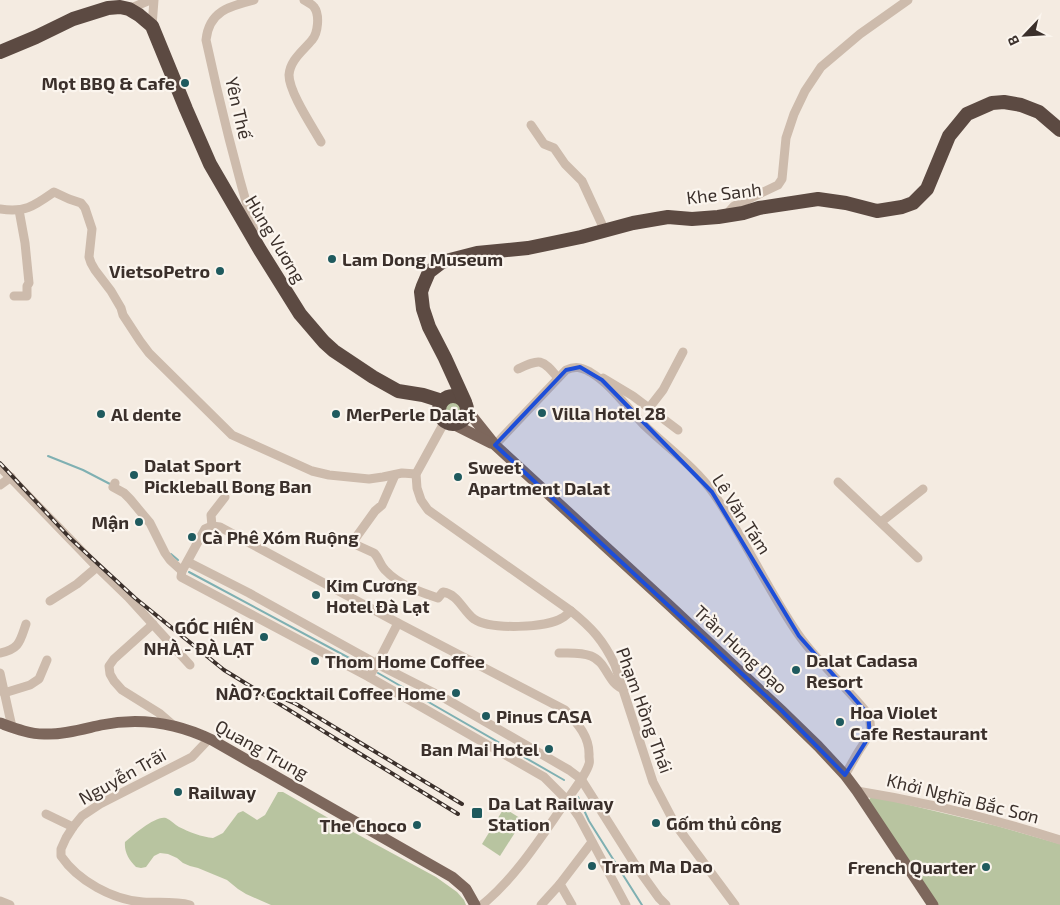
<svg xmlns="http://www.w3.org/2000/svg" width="1060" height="905" viewBox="0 0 1060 905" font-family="'Exo 2',sans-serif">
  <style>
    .green { fill: #b8c4a0 }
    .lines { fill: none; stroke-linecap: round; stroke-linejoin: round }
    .stream { stroke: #7fb0b2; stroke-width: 2 }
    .minor { stroke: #cdbbac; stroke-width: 9 }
    .major { stroke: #7d675c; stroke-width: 11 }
    .highway { stroke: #5c4a42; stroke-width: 14 }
    .rail-casing { stroke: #3b302b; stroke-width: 4 }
    .rail { stroke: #fbf5ee; stroke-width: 2; stroke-dasharray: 5.5; stroke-linecap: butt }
    .marked { fill: #1d4ed8; fill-opacity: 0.2; stroke: #1d4ed8; stroke-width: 4; stroke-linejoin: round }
    .poi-dot { fill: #1f5a5e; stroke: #fbf5ee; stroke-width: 2 }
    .labels { text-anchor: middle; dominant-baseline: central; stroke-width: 4.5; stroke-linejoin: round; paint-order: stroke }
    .poi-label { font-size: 18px; font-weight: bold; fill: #3b302b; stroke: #fbf5ee; text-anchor: start }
    .street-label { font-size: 18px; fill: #3b302b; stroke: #fbf5ee }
  </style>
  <rect width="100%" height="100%" fill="#f4ebe1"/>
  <g class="green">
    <circle cx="452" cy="409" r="8"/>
    <path d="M278,792h5l61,35 92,50 21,15 7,8 2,5h-195l-25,-11 -8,-5 -11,-9 -29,-12 -8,-2 -7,-3 -6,-5 -9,-4 -8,-1 -6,3 -8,11 -5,1 -5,-1c-7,-7 -12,-15 -11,-25 8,-7 31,-27 41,-24 5,2 9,7 13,9 10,5 23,10 34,11l10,-5 15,-20 5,-2 14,9 8,-5z"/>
    <path d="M872,796l125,30 63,18v61h-122l-70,-104z"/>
    <path d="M504,808l19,12 -23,36 -18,-12z"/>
  </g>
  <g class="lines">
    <g class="stream">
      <path d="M48,456l35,14 27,14"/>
      <path d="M171,554l7,6"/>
      <path d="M189,572l177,95"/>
      <path d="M378,673l186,107"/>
      <path d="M578,797l11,24 53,84"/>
    </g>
    <g class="minor">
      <path d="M254,0c-24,6 -45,11 -48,40 14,65 30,129 49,193"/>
      <path d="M304,0c3,2 8,4 10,7 6,8 4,26 -2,33 -9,11 -22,20 -23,35 0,17 23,51 32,67"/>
      <path d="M129,9l21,-9"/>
      <path d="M152,26l2,-26"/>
      <path d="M531,125l13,19 10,4 11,16 17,17 23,50"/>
      <path d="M0,209c25,4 34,-3 54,-17l15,7 12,4 4,5 7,21 -3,28 2,6 4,7 16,21 10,17 2,7 17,26 9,12 83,82 80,36 17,4 40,4 14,-2 19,-4 14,1"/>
      <path d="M725,216l9,-10 44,-21 4,-6 4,-41 8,-24 11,-23 16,-24 39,-33 48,-34"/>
      <path d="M14,296h13v-10l2,-3 -4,-40 -6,-33"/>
      <path d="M518,369c22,-10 24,-11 40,9"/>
      <path d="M603,378l30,18 45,34"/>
      <path d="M649,408l14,-18 20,-38"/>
      <path d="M445,421l-29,53 1,14 4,12 7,10 143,101c21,17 32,29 44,54l38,117 22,42 60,81"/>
      <path d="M495,445l71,-75c9,-4 15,-3 24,2 22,13 37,36 54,53 23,22 52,43 70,69 31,45 53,95 84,140 20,29 48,52 70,80 7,20 -2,24 -11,40 -4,7 -8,14 -12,21"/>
      <path d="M0,467l97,100 31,30 62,68"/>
      <path d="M395,475l-13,30 -7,6 -23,32 22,10c5,5 6,12 11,17 14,15 35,22 53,28l5,-6c15,2 20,19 31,27 16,11 73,9 88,-1 3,-1 6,-5 9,-7"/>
      <path d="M838,482l80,76"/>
      <path d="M115,483l-2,4 11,6 6,6 20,24 15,30 5,7 12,11"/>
      <path d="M0,485l11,-8"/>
      <path d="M881,522l42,-33"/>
      <path d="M212,526l-1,-11 14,-18"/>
      <path d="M188,562l61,31 128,71 69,35 123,71 12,9 55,87 23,32 7,7"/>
      <path d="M50,601l27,-17 20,-17"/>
      <path d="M153,624l-39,35 -5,7 1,8 4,7 8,9 37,23 15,13"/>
      <path d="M0,653c20,-4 20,-12 26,-29"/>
      <path d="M559,653c11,0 22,-1 32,3 16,6 17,29 33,33"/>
      <path d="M0,673l12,54"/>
      <path d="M369,677l8,-13 21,-41"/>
      <path d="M4,693l26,-8 9,-6 8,-19"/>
      <path d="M857,791c69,11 137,28 203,49"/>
      <path d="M46,814l27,13"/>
      <path d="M0,901l10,4"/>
      <path d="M190,905c-15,-4 -31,-2 -47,-3 -30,-2 -65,-21 -82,-46v-7l5,-11 7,-11 9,-11 18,-12 92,-47 17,-18"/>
      <path d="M482,905c35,-29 59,-68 85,-105 6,-9 19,-25 22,-36 1,-2 0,-5 0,-8 1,-19 -11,-32 -24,-46l-167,-87 -178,-96 -8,-1 -7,3 -23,42 -1,6 188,100 175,100 23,23 12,17 47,88"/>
      <path d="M541,905l19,-21"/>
      <path d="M572,905l-12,-21 32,-42"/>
    </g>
    <g class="major">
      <path d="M467,410l28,35 174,160 112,105 37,36 27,29 12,16 76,114"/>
      <path d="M453,424l38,19"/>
      <path d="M0,723c14,5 29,11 44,11 19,1 39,-5 57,-9 39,-8 76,-2 111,15l240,137 14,12 9,16"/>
    </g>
    <g class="highway">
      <path d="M0,52l36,-15 37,-18 35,-11 12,-1 9,2 10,6 13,11 34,83 24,55 50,86 40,64 24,28 10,9 39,26 25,14 25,4 19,6"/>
      <circle cx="453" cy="410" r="14"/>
      <path d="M465,402l-20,-44 -16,-31 -6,-18 -2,-17 2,-6 6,-14 13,-10 35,-9 51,-5 53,-11 52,-14 35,-6 24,2 26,-2 25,-4 16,-5 59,-9 28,4 31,8 25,-4 11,-4 14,-14 22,-53 18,-22 25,-11 12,-1 17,3 18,7 21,18"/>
    </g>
    <g class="rail-casing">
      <g id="rail">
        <path d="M0,463l70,75 65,60 89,72 234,144"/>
        <path d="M273,694l23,10 166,100"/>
      </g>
    </g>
    <use href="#rail" class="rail"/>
  </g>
  <path class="marked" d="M580,367l22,13 110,112 87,144 69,78 2,21 -25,40 -64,-65 -286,-265 71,-75z"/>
  <g class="poi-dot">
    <circle cx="185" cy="83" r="5"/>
    <circle cx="332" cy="259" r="5"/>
    <circle cx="220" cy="271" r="5"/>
    <circle cx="542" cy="413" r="5"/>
    <circle cx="101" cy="414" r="5"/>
    <circle cx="336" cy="414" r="5"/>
    <circle cx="134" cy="475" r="5"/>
    <circle cx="458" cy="477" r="5"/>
    <circle cx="139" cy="522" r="5"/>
    <circle cx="192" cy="537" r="5"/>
    <circle cx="316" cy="595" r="5"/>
    <circle cx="264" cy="637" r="5"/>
    <circle cx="315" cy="661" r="5"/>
    <circle cx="796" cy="670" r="5"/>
    <circle cx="456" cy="693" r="5"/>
    <circle cx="486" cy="716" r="5"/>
    <circle cx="840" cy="722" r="5"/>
    <circle cx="549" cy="749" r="5"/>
    <circle cx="178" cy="792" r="5"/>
    <rect x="471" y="807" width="12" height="12" rx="2.5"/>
    <circle cx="656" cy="823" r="5"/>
    <circle cx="417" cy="825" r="5"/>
    <circle cx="592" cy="866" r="5"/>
    <circle cx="986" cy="867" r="5"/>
  </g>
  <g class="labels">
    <g class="poi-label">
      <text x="175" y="83" text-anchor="end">Mọt BBQ &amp; Cafe</text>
      <text x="342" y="259">Lam Dong Museum</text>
      <text x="210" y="271" text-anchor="end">VietsoPetro</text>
      <text x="552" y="413">Villa Hotel 28</text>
      <text x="111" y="414">Al dente</text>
      <text x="346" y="414">MerPerle Dalat</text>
      <text x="144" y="465">Dalat Sport<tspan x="144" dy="21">Pickleball Bong Ban</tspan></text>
      <text x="468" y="467">Sweet<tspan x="468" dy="21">Apartment Dalat</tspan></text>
      <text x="129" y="522" text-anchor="end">Mận</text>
      <text x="202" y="537">Cà Phê Xóm Ruộng</text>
      <text x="326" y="585">Kim Cương<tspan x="326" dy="21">Hotel Đà Lạt</tspan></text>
      <text x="254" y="627" text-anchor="end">GÓC HIÊN<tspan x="254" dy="21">NHÀ - ĐÀ LẠT</tspan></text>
      <text x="806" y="660">Dalat Cadasa<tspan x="806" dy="21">Resort</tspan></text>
      <text x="325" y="661">Thom Home Coffee</text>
      <text x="446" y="693" text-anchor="end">NÀO? Cocktail Coffee Home</text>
      <text x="850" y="712">Hoa Violet<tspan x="850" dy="21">Cafe Restaurant</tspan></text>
      <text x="496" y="716">Pinus CASA</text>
      <text x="539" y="749" text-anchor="end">Ban Mai Hotel</text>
      <text x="188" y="792">Railway</text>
      <text x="488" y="803">Da Lat Railway<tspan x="488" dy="21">Station</tspan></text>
      <text x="666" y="823">Gốm thủ công</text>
      <text x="407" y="825" text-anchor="end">The Choco</text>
      <text x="602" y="866">Tram Ma Dao</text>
      <text x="976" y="867" text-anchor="end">French Quarter</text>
    </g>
    <g class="street-label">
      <text transform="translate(239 108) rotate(77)">Yên Thế</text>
      <text transform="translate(724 193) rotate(-7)">Khe Sanh</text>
      <text transform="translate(276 239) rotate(59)">Hùng Vương</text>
      <text transform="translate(742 514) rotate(57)">Lê Văn Tám</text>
      <text transform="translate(741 649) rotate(43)">Trần Hưng Đạo</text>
      <text transform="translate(645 710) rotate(70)">Phạm Hồng Thái</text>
      <text transform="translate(262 749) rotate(29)">Quang Trung</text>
      <text transform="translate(122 776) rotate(-29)">Nguyễn Trãi</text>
      <text transform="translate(963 798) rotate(14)">Khởi Nghĩa Bắc Sơn</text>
    </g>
  </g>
  <g transform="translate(1025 35) rotate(245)" stroke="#fbf5ee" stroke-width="4" paint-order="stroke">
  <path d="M0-4L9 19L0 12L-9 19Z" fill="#3b302b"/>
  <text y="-8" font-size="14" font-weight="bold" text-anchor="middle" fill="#3b302b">B</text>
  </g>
</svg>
